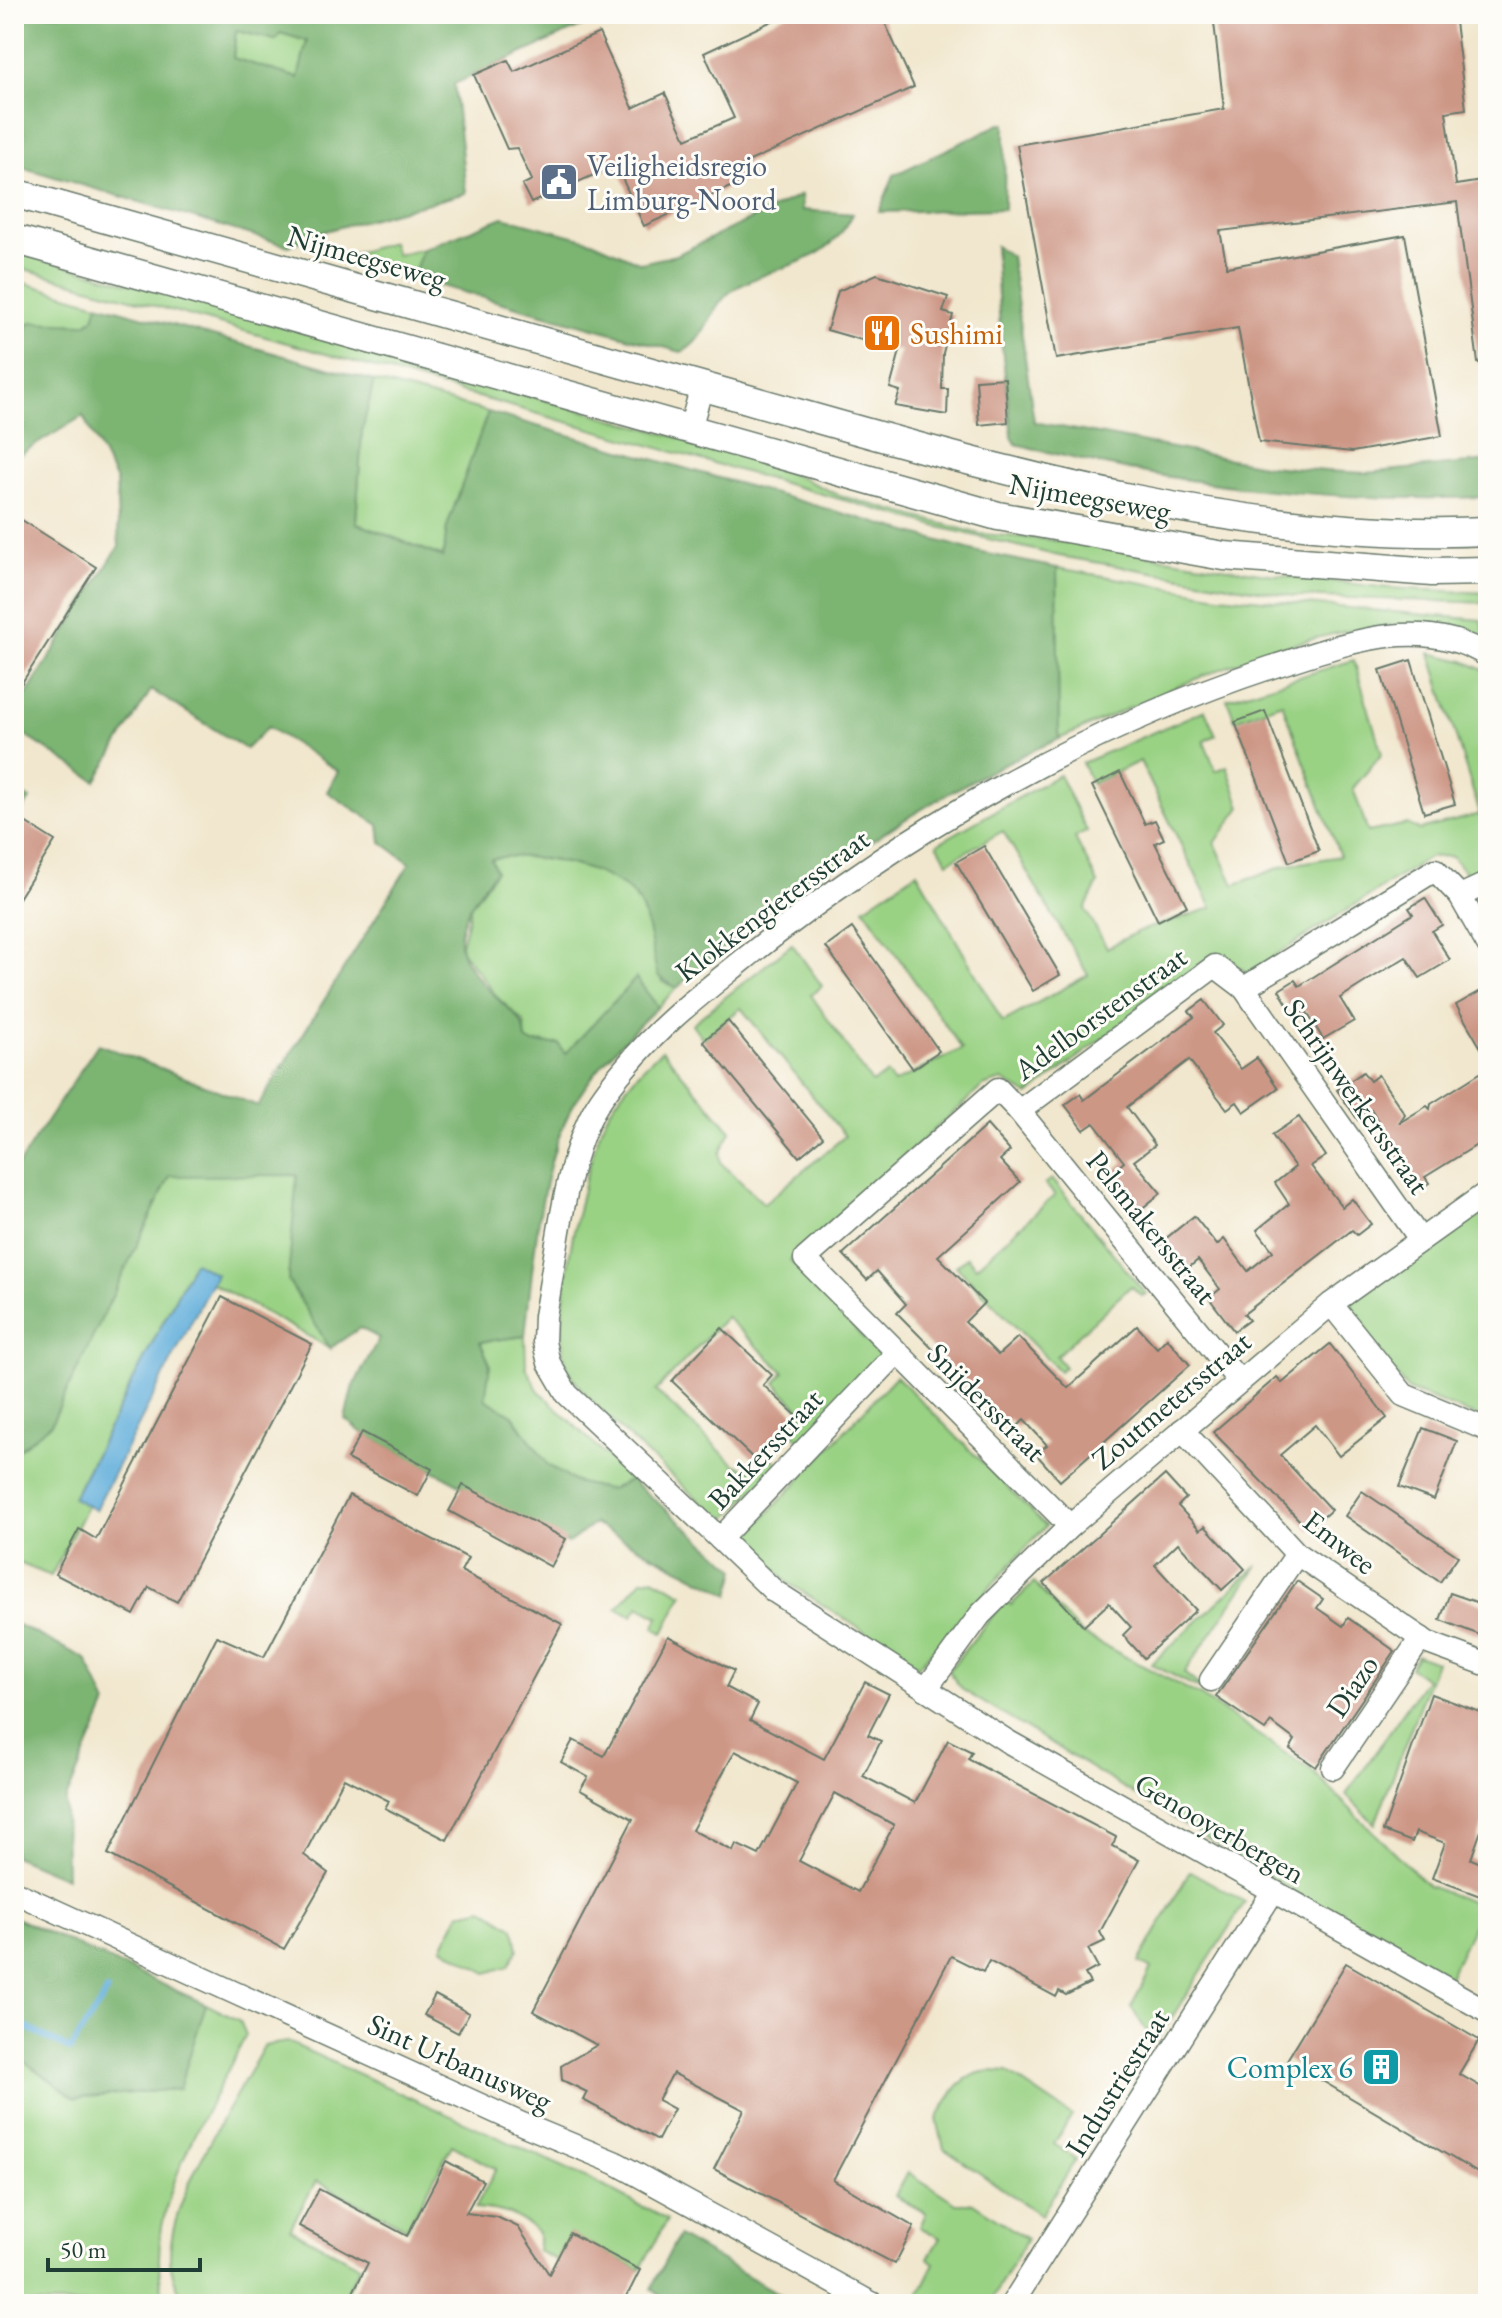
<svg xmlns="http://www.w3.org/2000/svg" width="1502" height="2318" viewBox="0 0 1502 2318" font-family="'EB Garamond',serif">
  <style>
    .green { fill: #9ad284; stroke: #5c885c; stroke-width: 2 }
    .forest { fill: #7bb472; stroke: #4d7853; stroke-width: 2; fill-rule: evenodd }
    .water { fill: #62afdb; stroke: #407688; stroke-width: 2 }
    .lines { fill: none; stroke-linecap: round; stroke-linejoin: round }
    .stream { stroke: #62afdb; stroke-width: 6 }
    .building { fill: #cd9786; fill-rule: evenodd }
    .minor-casing { stroke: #68786a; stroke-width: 25 }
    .major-casing { stroke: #68786a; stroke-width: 31 }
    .minor { stroke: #fff; stroke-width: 22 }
    .major { stroke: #fff; stroke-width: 28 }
    .labels { text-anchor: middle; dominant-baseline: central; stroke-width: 6; stroke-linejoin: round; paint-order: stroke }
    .service-label { font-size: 30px; fill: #4e5e75; stroke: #fdfcf7; text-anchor: start }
    .street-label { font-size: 30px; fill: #1f3d34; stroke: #fdfcf7 }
    .food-label { font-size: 30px; fill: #c56008; stroke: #fdfcf7; text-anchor: start }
    .culture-label { font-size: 30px; fill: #0d838f; stroke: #fdfcf7; text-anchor: end }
  </style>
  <rect width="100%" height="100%" fill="#fdfcf7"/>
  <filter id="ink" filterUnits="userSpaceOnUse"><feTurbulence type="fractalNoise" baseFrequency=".0125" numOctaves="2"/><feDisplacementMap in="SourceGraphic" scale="16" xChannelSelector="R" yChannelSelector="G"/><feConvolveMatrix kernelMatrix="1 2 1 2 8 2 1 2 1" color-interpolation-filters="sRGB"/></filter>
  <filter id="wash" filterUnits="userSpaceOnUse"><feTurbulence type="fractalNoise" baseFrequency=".006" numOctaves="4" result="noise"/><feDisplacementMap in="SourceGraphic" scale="32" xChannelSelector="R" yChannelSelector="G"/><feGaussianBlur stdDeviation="1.8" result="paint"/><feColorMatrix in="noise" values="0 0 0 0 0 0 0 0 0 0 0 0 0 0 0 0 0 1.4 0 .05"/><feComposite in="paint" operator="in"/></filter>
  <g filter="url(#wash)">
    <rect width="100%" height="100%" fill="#f1e7ce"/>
    <g class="green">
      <path d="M236,30l39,10 5,-7 27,8 -9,37 -65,-20z"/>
      <path d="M392,242l4,13 27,-6 -11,32 -69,-18 3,-7z"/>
      <path d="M14,251l752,211 75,34 139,38 65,5 215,34 128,15 100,5v10l-195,-7 -234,-40 -120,-29 -925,-261z"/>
      <path d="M14,280l84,24 -4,14 -8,6 -67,8 -5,9z"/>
      <path d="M374,381l114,31 -41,115 -3,30 -88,-34 6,-92z"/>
      <path d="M1057,568l162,28 262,24 7,24c-104,-65 -327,51 -429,95z"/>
      <path d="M1430,653l34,8 24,11v202l-9,4 -11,-2 -16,-20 -22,1 -182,116 -32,-20 -188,142 -26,-15 -19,6 -193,174 90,96 -80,85 -9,-11 13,-17 -29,-30 9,-11 -58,-55 -70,74 78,73 22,9 14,-18 8,9 -51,54 -19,-10c-31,-28 -129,-109 -141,-142 -17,-45 18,-214 43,-256 14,-22 32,-43 52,-60l69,81 -11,22 1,10 43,41 81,-68 -104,-128 -38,31 -11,-15 100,-80 30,42 -11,9 61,88 15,-9 7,9 68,-34 -98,-141 53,-36 86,150 85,-47 -85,-144 -55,31 -11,-18 122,-69 28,56 -12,7 23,45 -13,26 22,39 30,-16 75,-24 -72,-147 -48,23 -10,-21 123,-53 11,25 -12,6 12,30 11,-5 14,41 -26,36 19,42 50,-19 56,-10 -58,-153 -47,17 -8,-21 127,-39 28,94 -29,34 15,44 39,-8 13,6 60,-16z"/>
      <path d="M506,855c35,3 110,12 131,45 13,19 15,58 26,82l14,6 -19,19 -22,-28 -71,76 -21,-13 -13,2 -5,-4 -2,-18 -25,-23 -39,-50 11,-43 25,-35 -6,-12z"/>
      <path d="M170,1175h128l-10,105 42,68 -119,-65 5,-9 -23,-11 -120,234 14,9 -36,70 -37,-15v-108l37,-29z"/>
      <path d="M1052,1179l94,115 -4,2 -11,-10 -75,70 9,11 -6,4 -103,-105 11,-9 9,10 79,-72 -10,-11z"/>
      <path d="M1488,1206v215l-80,-31 -66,-85z"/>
      <path d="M525,1336l1,31 12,23 93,90 -22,10 -34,-8 -27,-17 -35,-50 -28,-16 5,-35 -10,-22z"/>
      <path d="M896,1376l150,150 -128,140 -131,-84 -37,-39 -1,-9z"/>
      <path d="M1258,1565l-74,108 26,21 -59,-30z"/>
      <path d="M653,1578l30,16 -20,39 -9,-5 5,-11 -20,-11 -7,10 -15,-8 25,-28z"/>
      <path d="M1034,1583l46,50 121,63 112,76 115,114 54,20 -36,78 -483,-294 -15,-19 58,-72 5,6z"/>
      <path d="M1417,1655l19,7 -61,162 -29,-29 80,-116 -16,-12z"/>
      <path d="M1190,1871l55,31 -90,142 -24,-37 20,-38 -12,-7z"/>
      <path d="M483,1908l31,20 4,21 -9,17 -22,7 -45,-26 18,-34z"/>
      <path d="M206,2004l34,17 6,14c-38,78 -110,181 -80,269h-152v-250l61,44 103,-9z"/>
      <path d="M288,2042l304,138 75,40 -27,50 -70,-36 -14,26 -18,-9v-18c-21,-19 -35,-23 -63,-25l21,-39 -44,-24 -45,83 -91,-47 -26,48 70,37 -20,38h-154c-8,-14 -15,-29 -16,-46 -1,-61 65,-158 94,-212z"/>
      <path d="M990,2071l17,1 65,44 -18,28 22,15 -35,56 -97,-66 -7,-30c14,-25 22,-45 53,-48z"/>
      <path d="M908,2172l48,31h17l54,36 -38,65h-55l-15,-9 16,-32 -7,-5 12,-20 -20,-11 6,-14 -31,-17z"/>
    </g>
    <g class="forest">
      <path d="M14,14h584v5l-144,65 12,109 -152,41 -25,12 -275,-81zM236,31l40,9 4,-7 27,8 -9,37 -65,-20z"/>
      <path d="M1000,124h5l-1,85 -125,3 15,-37z"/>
      <path d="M801,195l1,15 51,4c-26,54 -72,47 -117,74 -26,15 -29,54 -55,64l-269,-74 11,-29 80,-32 89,24 49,22 35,-8z"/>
      <path d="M995,246l16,10 23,166 234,44 58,5 40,2 122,-12v36c-157,6 -319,-12 -472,-53l-4,-7 -12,-107z"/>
      <path d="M98,304l276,77 -12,50 -6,92 87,34 4,-30 41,-115 490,140 79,16 2,171c-96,40 -178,93 -262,154 -41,30 -83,60 -120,95l-19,-12c-7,-23 -8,-59 -22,-78 -24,-31 -109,-48 -145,-39l5,12c-16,19 -42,51 -35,79 4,17 26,38 38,50 16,16 24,16 27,40l5,3 28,1 6,10 71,-76 22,29c-31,29 -62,60 -84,97 -35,60 -41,163 -49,232l-45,6 10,22 -5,35 27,16 36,50 27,17 34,8 22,-10 105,89 -6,26 -136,-71 -26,19 -207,-111 -16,-13 7,-30 27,-51 -19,-10 -30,20 -42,-68 9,-105 -127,1 -119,248 -37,29v-282l84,-127 160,62 152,-243 -29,-21 -2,-17 -52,-33 11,-21 -70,-44 -22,22 -95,-59 -55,91 -82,-53v-13l105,-169 -3,-65 -33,-65 -69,42v-117l17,-19 55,2 8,-6z"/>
      <path d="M14,789l16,10 -16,25z"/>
      <path d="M14,1623l72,36 21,45 -42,97 1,77 -52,-22z"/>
      <path d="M14,1917l192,87 -27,85 -104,9 -61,-44z"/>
      <path d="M678,2236l119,68h-126l-20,-15z"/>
    </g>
    <path class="water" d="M194,1262l22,12 -121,236 -22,-12z"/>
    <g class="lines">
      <path class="stream" d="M14,2021l57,29c10,-22 25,-36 36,-59"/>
    </g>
    <g id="blocks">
      <g class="building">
        <path d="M787,14h94l33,73 -171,77 7,14 -106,48 -28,-61 -85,38 -9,-18 10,-5 -15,-32 -10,1 -33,-74 34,-15 6,12 85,-39 34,75 32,-15 21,46 48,-21 -30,-65z"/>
        <path d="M1213,14h241l12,95 -20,3 10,73 32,-5v183h-10l-21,-161 -237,29 7,36 178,-32 37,201 -90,16 -93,-10 -21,-114 -182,31 -39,-214 207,-36z"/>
        <path d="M877,274l71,23 -5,15 10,3 -10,38 -1,36h6l-1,26 -52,-9 5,-15 -10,-3 10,-37 -73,-21 11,-39z"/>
        <path d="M1005,378l3,44 -29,3 -3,-45z"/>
        <path d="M14,515l82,52 -82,128z"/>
        <path d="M1411,660l44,144 -31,9 -44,-143z"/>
        <path d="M1265,711l54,140 -30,11 -54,-140z"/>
        <path d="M1120,772l25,52 10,-4 9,19 -9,4 32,63 -29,15 -66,-135z"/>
        <path d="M25,822l30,19 -41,65v-66z"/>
        <path d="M984,846l76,129 -27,16 -77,-129z"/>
        <path d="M1425,898l17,27 -10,6 18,29 -30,18 -14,-21 -39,24 -27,17 14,23 -31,18 -17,-28 -11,6 -16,-27 16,-10 4,6 114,-72 -4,-6z"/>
        <path d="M852,928l87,123 -26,18 -87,-122z"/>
        <path d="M1488,987v73l-32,-55z"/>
        <path d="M1204,1000l19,25 -10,8 28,36 16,-11 21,30 -34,24 -7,-10 -10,7 -38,-49 -62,47 28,38 -21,16 27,32 -26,21 -30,-36 19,-16 -30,-39 -10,7 -19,-25 15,-11 4,6 37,-28 73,-55 -5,-6z"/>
        <path d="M728,1021l95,116 -24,20 -96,-116z"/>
        <path d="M1488,1068v70l-63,39 4,6 -16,10 -19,-34 5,-3 -28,-46 -13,10 -21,-30 26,-18 7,9 8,-6 27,39 -6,9 28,-17 3,3 1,-5z"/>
        <path d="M1299,1117l27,39 -15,10 31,41 10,-8 19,25 -14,11 -5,-5 -108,84 5,6 -15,11 -25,-33 11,-9 -22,-29 -15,12 -24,-28 35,-28 23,29 7,-6 24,32 25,-20 -16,-21 32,-26 -14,-21 20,-16 -23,-32z"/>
        <path d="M987,1125l23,26 -10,9 20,22 -82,74 46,47 -19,19 33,33 20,-18 50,51 69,-62 20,22 10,-10 23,27 -130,116 -24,-27 11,-9 -23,-25 -7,7 -7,-7 -4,3 -109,-110 9,-9 -29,-33 -10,9 -24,-26z"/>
        <path d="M222,1297l90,47 -135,258 -28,-15 -15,28 -79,-41 24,-45 17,10z"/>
        <path d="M722,1328l50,47 -9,10 34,31 -42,44 -83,-79z"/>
        <path d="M1330,1344l57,74 -48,38 -24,-31 -35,30 51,55 -22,20 -96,-98 64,-55 5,6z"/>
        <path d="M1423,1428l34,13 -23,59 -35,-13z"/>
        <path d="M362,1432l70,37 -14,27 -71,-37z"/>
        <path d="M1165,1475l21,23 -8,8 22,24 5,-4 40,43 -23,21 -44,-47 -23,22 41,45 -52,48 -21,-23 8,-8 -22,-24 -25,23 -40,-43z"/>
        <path d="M463,1485l103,54 -15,28 -102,-56z"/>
        <path d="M1362,1491l96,65 -18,26 -95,-66z"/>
        <path d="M349,1495l119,63 -7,13 101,53 -115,216 -62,-32 4,-7 -45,-23 -40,77 24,18 -44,76 -176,-95 109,-218 47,21z"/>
        <path d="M1297,1581l26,18 -6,9 26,18 5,-8 47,33 -79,116 -26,-18 5,-9 -24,-18 -6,8 -49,-33z"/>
        <path d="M1450,1593l38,13v32l-48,-18z"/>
        <path d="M668,1636l66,35 -8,16 32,17 -8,16 74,39 41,-77 24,12 -21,41 13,6 -18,35 52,27 33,-63 24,12 -4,7 148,78 -3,9 26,14 -39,72 5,9 -17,8 10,18 -13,7 5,9 -24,12 -7,-4 -3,6 -67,-36 -6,11 -32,-16 -118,224 81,47 -19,37 -181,-95 30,-59 -71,-37 -15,27 16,9 -16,31 -75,-40 4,-8 -25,-12 -1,-14 36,-21 -64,-34 100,-192 -53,-29 8,-13 -27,-15 12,-22 31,16zM735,1751l62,32 -38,72 -23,-11 -3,7 -41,-21zM835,1793l59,32 -36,67 -59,-31z"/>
        <path d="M1431,1694l57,21v109l-4,-2 -13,37 17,7v33l-56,-21 13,-35 -29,-11 -4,10 -29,-11z"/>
        <path d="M1346,1963l133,77 -20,34 29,17v88l-201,-119z"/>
        <path d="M435,1995l34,18 -11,20 -34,-18z"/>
        <path d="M446,2161l37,20 -17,32 31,4 21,10 31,47 21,-41 70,37 -17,34h-276l21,-41 -69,-37 20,-37 88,47z"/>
      </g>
    </g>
  </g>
  <g filter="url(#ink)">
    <use href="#blocks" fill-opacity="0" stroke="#68786a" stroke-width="2"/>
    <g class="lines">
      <g class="minor-casing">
        <g id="minor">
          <path d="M690,429l12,-43"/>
          <path d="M1460,896l28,49"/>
          <path d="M1244,988l176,251"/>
          <path d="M1019,1111l220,270"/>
          <path d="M1331,1304l73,91 84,35"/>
          <path d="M896,1354l-176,185 54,52 233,150 481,271"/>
          <path d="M1182,1430l115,124 131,89 60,22"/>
          <path d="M1070,1526l-265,-267 193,-170 21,22 196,-145 29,22 191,-118 25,26 28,-13"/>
          <path d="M720,1539l-153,-145 -18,-31 -5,-21 1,-26c12,-63 18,-145 47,-202 8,-16 22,-33 33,-46 34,-42 75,-73 117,-107 155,-125 337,-230 527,-293 69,-22 151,-56 219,-12"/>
          <path d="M1211,1680l86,-126"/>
          <path d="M926,1689l54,-74 90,-89 261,-222 157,-112"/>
          <path d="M1333,1768l88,-130"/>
          <path d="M14,1892l508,232 94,39 257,141"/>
          <path d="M1012,2304l260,-411"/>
        </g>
      </g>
      <g class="major-casing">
        <g id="major">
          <path d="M14,193c237,66 475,134 712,200 246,69 504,150 762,138"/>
          <path d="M14,239l984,277 226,40 208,16 56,-1"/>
        </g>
      </g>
      <use href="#minor" class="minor"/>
      <use href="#major" class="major"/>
    </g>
  </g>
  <defs>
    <g id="civic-square" transform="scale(2)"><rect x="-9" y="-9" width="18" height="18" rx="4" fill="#5c6f8a" stroke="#fdfcf7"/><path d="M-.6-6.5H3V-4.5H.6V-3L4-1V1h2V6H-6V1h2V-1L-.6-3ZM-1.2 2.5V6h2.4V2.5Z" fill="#fff"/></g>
    <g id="restaurant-square" transform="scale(2)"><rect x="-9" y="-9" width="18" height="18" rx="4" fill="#e8710a" stroke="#fdfcf7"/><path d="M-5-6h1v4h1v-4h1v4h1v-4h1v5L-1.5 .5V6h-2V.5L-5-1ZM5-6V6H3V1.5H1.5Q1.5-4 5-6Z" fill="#fff"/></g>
    <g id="building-square" transform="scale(2)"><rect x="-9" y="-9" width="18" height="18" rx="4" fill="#0f9aa8" stroke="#fdfcf7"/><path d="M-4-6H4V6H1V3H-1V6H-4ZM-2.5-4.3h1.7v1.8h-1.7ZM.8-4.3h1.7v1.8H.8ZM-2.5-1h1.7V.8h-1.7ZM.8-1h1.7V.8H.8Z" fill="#fff"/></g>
  </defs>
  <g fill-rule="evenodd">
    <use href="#civic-square" x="559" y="182"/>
    <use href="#restaurant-square" x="882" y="333"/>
    <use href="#building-square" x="1381" y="2067"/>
  </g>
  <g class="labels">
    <g class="service-label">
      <text x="587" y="165">Veiligheidsregio<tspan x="587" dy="34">Limburg-Noord</tspan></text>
    </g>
    <g class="street-label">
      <text transform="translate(367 257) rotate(16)">Nijmeegseweg</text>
      <text transform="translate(1090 497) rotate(10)">Nijmeegseweg</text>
      <text transform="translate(772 905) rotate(-37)">Klokkengietersstraat</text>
      <text transform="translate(1100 1013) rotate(-36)">Adelborstenstraat</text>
      <text transform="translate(1357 1096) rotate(55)">Schrijnwerkersstraat</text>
      <text transform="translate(1152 1227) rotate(51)">Pelsmakersstraat</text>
      <text transform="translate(1171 1400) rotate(-40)">Zoutmetersstraat</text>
      <text transform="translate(987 1402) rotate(45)">Snijdersstraat</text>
      <text transform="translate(765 1449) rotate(-47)">Bakkersstraat</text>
      <text transform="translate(1340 1542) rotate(38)">Emwee</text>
      <text transform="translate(1352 1686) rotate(-56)">Diazo</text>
      <text transform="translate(1220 1828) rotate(30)">Genooyerbergen</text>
      <text transform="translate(460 2062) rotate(24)">Sint Urbanusweg</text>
      <text transform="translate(1117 2082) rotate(-58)">Industriestraat</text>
    </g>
    <g class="food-label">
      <text x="910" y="333">Sushimi</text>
    </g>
    <g class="culture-label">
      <text x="1353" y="2067">Complex 6</text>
    </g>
  </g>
  <rect width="1502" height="2318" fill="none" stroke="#fdfcf7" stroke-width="48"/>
  <path d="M48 2258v12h152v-12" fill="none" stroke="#1f3d34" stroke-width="4"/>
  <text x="60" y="2258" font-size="24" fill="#1f3d34" stroke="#fdfcf7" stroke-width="6" paint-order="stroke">50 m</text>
</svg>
